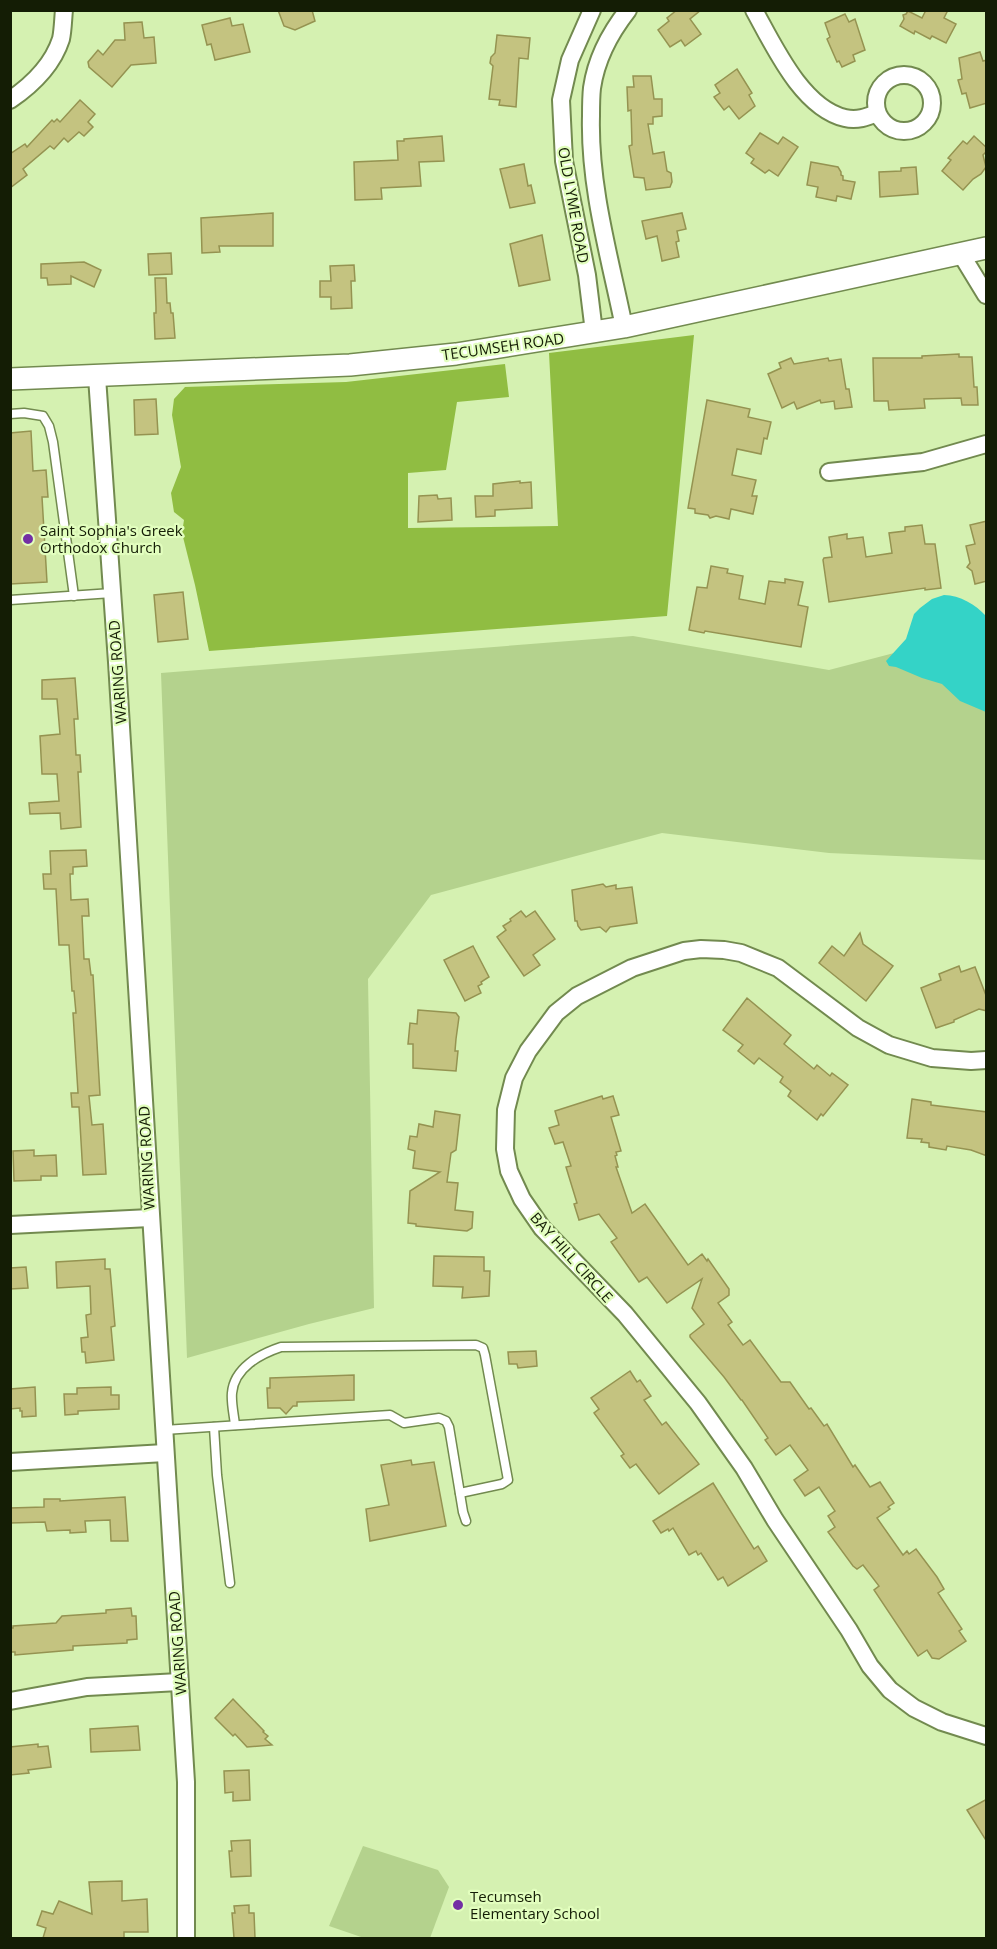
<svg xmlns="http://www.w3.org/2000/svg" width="997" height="1949" viewBox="0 0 997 1949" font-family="'Open Sans',sans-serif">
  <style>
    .green { fill: #b4d28d }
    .forest { fill: #90bd42 }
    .water { fill: #34d3c7 }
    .building { fill: #c4c380; stroke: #959351; stroke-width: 1.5 }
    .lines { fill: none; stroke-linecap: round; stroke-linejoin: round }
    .service-casing { stroke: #728a4f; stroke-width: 11 }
    .minor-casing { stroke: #728a4f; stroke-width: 20 }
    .tertiary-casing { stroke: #728a4f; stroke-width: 24 }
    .service { stroke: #fff; stroke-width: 8 }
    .minor { stroke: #fff; stroke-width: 16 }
    .tertiary { stroke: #fff; stroke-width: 21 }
    .poi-dot { fill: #732fa4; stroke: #e2febe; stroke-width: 2 }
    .labels { text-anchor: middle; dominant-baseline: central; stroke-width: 4.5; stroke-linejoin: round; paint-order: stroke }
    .street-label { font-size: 15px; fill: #141d05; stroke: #e2febe }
    .poi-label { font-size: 15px; fill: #141d05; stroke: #e2febe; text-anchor: start }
  </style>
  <rect width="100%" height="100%" fill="#d5f1b1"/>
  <g class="green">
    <path d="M986,629v231l-157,-7 -167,-20 -231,62 -63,84 6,329 -65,16 -122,34 -26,-685 472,-37 196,34z"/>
    <path d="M363,1846l75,24 11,17 -19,51h-66l-35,-12z"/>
  </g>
  <path class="forest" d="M694,335l-27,281 -458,35 -14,-66 -13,-52 2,-13 -10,-8 -3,-19 10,-26 -9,-52 2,-16 11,-12 161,-5 159,-18 4,33 -52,5 -11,68 -38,3v55l150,-2 -9,-173z"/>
  <path class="water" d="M944,595c16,0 32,10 42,21v96l-26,-11 -18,-17 -20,-6 -26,-11 -7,-1 -3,-5 20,-22 8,-25 6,-6 12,-9z"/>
  <g class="building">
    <path d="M278,10h34l3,11 -20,9 -11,-4z"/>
    <path d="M677,10h24l-11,9 11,15 -16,12 -4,-6 -11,7 -12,-17 11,-9 -2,-3z"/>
    <path d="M926,10h22l-4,8 12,6 -10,19 -14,-7 -2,3 -15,-8 -1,3 -14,-8 4,-7 -1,-4 3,-1 2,-3 14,7z"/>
    <path d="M845,14l4,8 6,-3 10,31 -12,5 2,6 -13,6 -3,-6 -2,1 -10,-23 3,-2 -5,-14z"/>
    <path d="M230,18l2,8 11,-2 7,28 -35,8 -4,-16 -4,1 -5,-20z"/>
    <path d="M142,22l2,16 10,-1 2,26 -25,2 -19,22 -23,-20 -1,-5 10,-12 5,5 12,-15h10l-1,-17z"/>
    <path d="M497,35l33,3 -2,21 -9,-1 -3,49 -17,-2 1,-5 -11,-1 4,-33 -3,-3 1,-6 4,-4z"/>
    <path d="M980,52l3,9 4,-1v43l-17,5 -4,-15 -4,1 -4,-14 4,-1 -3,-21z"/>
    <path d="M737,69l15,24 -3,2 6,11 -16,13 -10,-13 -5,4 -10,-13 6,-4 -5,-8z"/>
    <path d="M633,76h18l3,23h8v17l-9,1v7h-5l5,30 11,-2 3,19 4,2 1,9 -2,5 -24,3 -2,-12 -10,-1 -5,-31 3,-1 -1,-35 -3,1 -1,-24h7z"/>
    <path d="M80,100l15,14 -7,8 5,5 -9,9 -5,-4 -11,10 -4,-4 -10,11 -4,-3 -27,23 4,6 -17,13v-34l15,-10 2,3 25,-27 2,2 3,-3 3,3z"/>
    <path d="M760,133l18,11 5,-7 15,10 -20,29 -9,-6 -4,3 -14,-10 3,-4 -8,-6z"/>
    <path d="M442,136l2,25 -25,1 2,24 -40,2 1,11 -27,1 -1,-38 44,-2 -1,-19h7v-2z"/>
    <path d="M974,136l13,12v3l-4,4 3,12 -5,7 -8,5 -10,11 -21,-19 9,-11 -3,-2 15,-17 4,3z"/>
    <path d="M811,162l27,5 3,5v3l2,1v4l12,2 -4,17 -14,-3 -1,5 -20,-4 2,-10 -11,-2z"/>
    <path d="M524,164l4,22 3,-1 4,18 -25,5 -10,-39z"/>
    <path d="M916,167l2,27 -38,3 -1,-25 22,-1v-3z"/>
    <path d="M273,213v33h-54l1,6 -18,1 -1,-35z"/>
    <path d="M682,213l4,16 -9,2 2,10 -3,1 3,15 -17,4 -5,-25 -11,3 -4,-18z"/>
    <path d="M542,235l8,45 -31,6 -9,-42z"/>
    <path d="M171,253l1,21 -23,1 -1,-21z"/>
    <path d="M84,262l17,8 -7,17 -23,-11v8l-23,1 -1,-7h-6v-14z"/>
    <path d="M354,265l1,16h-4l1,27 -21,1v-12h-11v-16h11l-1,-15z"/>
    <path d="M155,278h11l1,25h3l1,10h2l2,25 -20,1 -1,-26h2v-6z"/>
    <path d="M959,354v3h13l2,30h3l1,18h-16l-1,-7 -37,1 1,9 -36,2 -1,-9h-14l-1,-43h49v-2z"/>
    <path d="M791,358l3,6 34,-6 1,3 12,-2 5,30h3l3,18 -17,2 -1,-8 -13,2 -1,-3 -23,9 -3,-7 -12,6 -14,-34 13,-6 -2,-5z"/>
    <path d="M156,399l2,35 -23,1 -1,-35z"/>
    <path d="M707,400l43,9 -2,8 23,5 -4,17 -3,-1 -3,16 -24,-5 -5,26 24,5 -4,16h5l-4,18 -22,-5 -2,10 -13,-3 -6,2 -2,-3 -13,-2v-4l-7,-1z"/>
    <path d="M31,431l2,40 13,-1 2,27h-6l5,85 -37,2v-151z"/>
    <path d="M520,481v2l11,-1 1,26 -37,2v6l-19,1 -1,-21h18v-12z"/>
    <path d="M437,495l1,4 13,-1 1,22 -34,2 1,-26z"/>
    <path d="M987,521v60l-12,3 -3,-13 -5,-4 3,-4 -4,-17 9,-2 -5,-19z"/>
    <path d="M922,525l3,19h10l6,44 -16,2v-2l-96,14 -6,-42 1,-2 8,-1 -3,-20 18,-3v5l16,-2 3,20 26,-4 -3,-20 16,-2v-4z"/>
    <path d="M711,566l17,3 -1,4 16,3 -4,23 26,5 4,-23 16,2v-4l18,3 -5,23 10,2 -7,40 -96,-16 -1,2 -15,-3 8,-43 10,1z"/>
    <path d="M183,592l5,47 -30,3 -4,-47z"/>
    <path d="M75,678l3,41h-4l2,36h4l1,17h-3l3,55 -20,2 -1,-16 -30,1 -1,-11 30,-2 -2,-27h-15l-2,-38 20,-2 -3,-35h-15v-19z"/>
    <path d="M86,850l1,16 -14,1v7h-3l1,26 17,-1 1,17h-7l2,43h5l2,16h2l7,120 -11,1 3,29 11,-1 3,50 -23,1 -4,-68h-7l-1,-14h7l-5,-80h3l-2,-22h-2l-3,-46h-10l-3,-56h-12l-1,-15h8l-1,-23z"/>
    <path d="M603,884l3,3 10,-2v4l16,-2 5,36 -27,4 -4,5 -6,-5 -19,3 -3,-4 -1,-5h-2l-3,-31z"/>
    <path d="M521,911l5,6 9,-6 20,28 -22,16 7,10 -16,11 -27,-39 9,-7 -3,-4 8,-5 -1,-2z"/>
    <path d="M860,933l3,11 30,22 -27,35 -47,-38 13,-17 12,10z"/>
    <path d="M473,946l16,31 -8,5 1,2 -4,2 3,7 -16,8 -21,-41z"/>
    <path d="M959,966l2,6 14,-5 12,31v13l-8,-2 -25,11v2l-18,6 -15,-40 20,-8 -2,-6z"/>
    <path d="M747,998l44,37 -7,9 30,25 3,-4 13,11 2,-3 16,12 -25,31 -2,-2 -4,6 -29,-24 3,-5 -11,-9 3,-5 -24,-19 -5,6 -16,-13 5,-6 -20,-15z"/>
    <path d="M418,1010l38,3 3,4 -3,22 -1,12h3l-2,20 -43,-3v-24h-5l2,-21 7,1z"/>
    <path d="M602,1096l1,3 10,-3 6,19 -8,2 10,34 -5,1 1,3 -2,1 3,11h-2l16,46 13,-9 43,61 14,-11 5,7 1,-2 21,30v6l-11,8 14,19 -4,3 15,20 7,-5 31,42h9l19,27 2,-1 13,18 3,-2 26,43 2,-2 15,22 10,-5 14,21 -6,4 2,2 -13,9 26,37 4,-4 2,3 7,-5 21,28 7,12 -6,4 24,36 -3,2 7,10 -27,18 -7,-1 -5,-8 -9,6 -44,-66 5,-4 -16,-21 -6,4 -4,-3 -25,-34 7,-5 -7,-11 7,-5 -16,-24 -14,9 -11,-16 14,-10 -18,-25 -14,10 -11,-15 3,-2 -26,-38h-1l-17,-23 -34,-40v-2l14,-11 -12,-16 10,-29 -35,24 -20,-26 -8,5 -28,-40 6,-4 -18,-24 -20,6 -5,-16 3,-1 -11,-36 5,-1 -8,-24 -8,2 -6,-16 10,-3 -4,-14z"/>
    <path d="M912,1099l19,3v3l56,7v44l-16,-6 -24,-4 -1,4 -17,-3v-4l-8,-1 1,-3 -15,-1z"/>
    <path d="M435,1111l25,4 -4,35 -5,3 -4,29 11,1 -3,27 18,2 -1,16 -5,3 -51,-5v-2l-8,-1 2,-32 30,-19 -27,-4 2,-17 -7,-2 2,-13 7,1 2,-13 14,3z"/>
    <path d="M34,1150v6l22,-1 1,21h-16v4l-27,1 -1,-30z"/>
    <path d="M434,1256l50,1v14h6l-1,25 -27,2 1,-11 -30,-1z"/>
    <path d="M105,1259v10h5l5,57 -4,1 3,33 -28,3 -1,-11h-3l-1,-14 7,-1 -2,-22 5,-1 -1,-28 -33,2 -1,-26z"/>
    <path d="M26,1267l2,21 -18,1v-21z"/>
    <path d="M536,1351l1,15 -19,2 -1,-4h-8l-1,-12z"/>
    <path d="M630,1371l7,11 3,-2 11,16 -7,4 18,25 4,-3 33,42 -40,30 -23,-30 -6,4 -9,-12 3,-2 -30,-41 5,-4 -8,-11z"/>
    <path d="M354,1375v25l-57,2v4h-4l-7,8 -6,-6h-12l-1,-20h3v-10z"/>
    <path d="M35,1387l1,29 -14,1v-6h-2v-3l-10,1v-20z"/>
    <path d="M111,1387v8h8v14l-41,2v3l-13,1 -1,-21h13v-6z"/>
    <path d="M411,1460l1,5 22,-3 12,64 -76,15 -4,-32 23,-4 -8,-40z"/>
    <path d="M713,1483l41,66 4,-3 9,15 -39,25 -5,-9 -5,3 -17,-27 -3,2 -2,-4 -7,4 -16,-27 -4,3 -1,-2 -7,4 -8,-12z"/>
    <path d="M125,1497l3,44h-17l-1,-21 -25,1 1,11 -16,1v-3l-23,1 -2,-9 -35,1v-15l34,-1v-8h16v2z"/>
    <path d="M131,1608l1,8h4l1,23 -10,1v3l-54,3v4l-58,5v-3h-5v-24h3v-2l43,-3 6,-7 44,-3v-3z"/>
    <path d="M233,1699l31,32 -1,1 5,4 -3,3 7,6 -25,2 -12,-13 -2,2 -18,-18z"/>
    <path d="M138,1726l2,24 -49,2 -1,-23z"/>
    <path d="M38,1744v3l10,-1 3,21 -23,3 1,3 -19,2v-28z"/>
    <path d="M249,1770l1,30 -17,1v-9l-8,1 -1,-22z"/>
    <path d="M987,1799v43l-20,-32z"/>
    <path d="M250,1840l1,36 -20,1 -2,-26h3l-1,-10z"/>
    <path d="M122,1881v20l25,-2 1,33h-24v6h-81l3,-10 -9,-3 5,-14 11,3 6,-13 33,13 -3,-32z"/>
    <path d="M249,1905v8h5l1,25h-21l-2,-25h3l-1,-7z"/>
  </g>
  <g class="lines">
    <g class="service-casing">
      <g id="service">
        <path d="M10,414l14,-1 19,3 6,10 4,16 21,154"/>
        <path d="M10,600l102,-7"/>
        <path d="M235,1425c-1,-10 -4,-22 -3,-32 2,-25 28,-39 49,-46l195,-2 7,3 2,7 23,125 -6,4 -42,9"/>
        <path d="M214,1427l3,48 13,108"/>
        <path d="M164,1430l226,-15 14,8 35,-5 7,3 3,6 14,85 3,9"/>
      </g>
    </g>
    <g class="minor-casing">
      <g id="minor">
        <path d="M592,10l-22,50 -9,40 3,61 23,114 7,57"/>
        <path d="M754,10c20,36 48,98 91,108 12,3 22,-1 32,-5"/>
        <circle cx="904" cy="103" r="28"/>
        <path d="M10,100c22,-15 43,-36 51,-61 2,-9 2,-20 3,-29"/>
        <path d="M961,254l25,41"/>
        <path d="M624,327c-14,-69 -35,-140 -33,-211 0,-9 0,-19 1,-28 4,-28 18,-55 36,-78"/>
        <path d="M97,377l20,285 69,1120v156"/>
        <path d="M829,472l94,-10 63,-18"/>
        <path d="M986,1060l-15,1 -39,-3 -43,-13 -31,-17 -80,-60 -37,-15 -17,-3 -23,-1 -17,2 -52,17 -55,28 -21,17 -28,38 -14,27 -8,32 -1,39 4,22 13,28 20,29 83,86 73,89 46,65 31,52 74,110 21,36 20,24 24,18 28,14 44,14"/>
        <path d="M10,1225l140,-7"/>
        <path d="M10,1462l155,-9"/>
        <path d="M10,1701l77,-14 92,-5"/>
      </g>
    </g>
    <g class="tertiary-casing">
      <path id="tertiary" d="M10,379l340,-14 106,-11 168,-27 362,-79"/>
    </g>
    <use href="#service" class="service"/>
    <use href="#minor" class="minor"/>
    <use href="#tertiary" class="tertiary"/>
  </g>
  <g class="poi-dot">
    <circle cx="28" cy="539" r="6"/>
    <circle cx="458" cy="1905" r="6"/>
  </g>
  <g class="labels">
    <g class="street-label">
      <text transform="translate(574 205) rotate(80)">OLD LYME ROAD</text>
      <text transform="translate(503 346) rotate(-8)">TECUMSEH ROAD</text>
      <text transform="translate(117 672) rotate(-94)">WARING ROAD</text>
      <text transform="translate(146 1158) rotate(-93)">WARING ROAD</text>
      <text transform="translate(572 1257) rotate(48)">BAY HILL CIRCLE</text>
      <text transform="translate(177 1643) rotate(-94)">WARING ROAD</text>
    </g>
    <g class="poi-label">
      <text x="40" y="530">Saint Sophia's Greek<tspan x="40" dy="17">Orthodox Church</tspan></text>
      <text x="470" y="1896">Tecumseh<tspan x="470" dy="17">Elementary School</tspan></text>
    </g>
  </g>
  <rect width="997" height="1949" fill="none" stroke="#141d05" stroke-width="24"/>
</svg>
